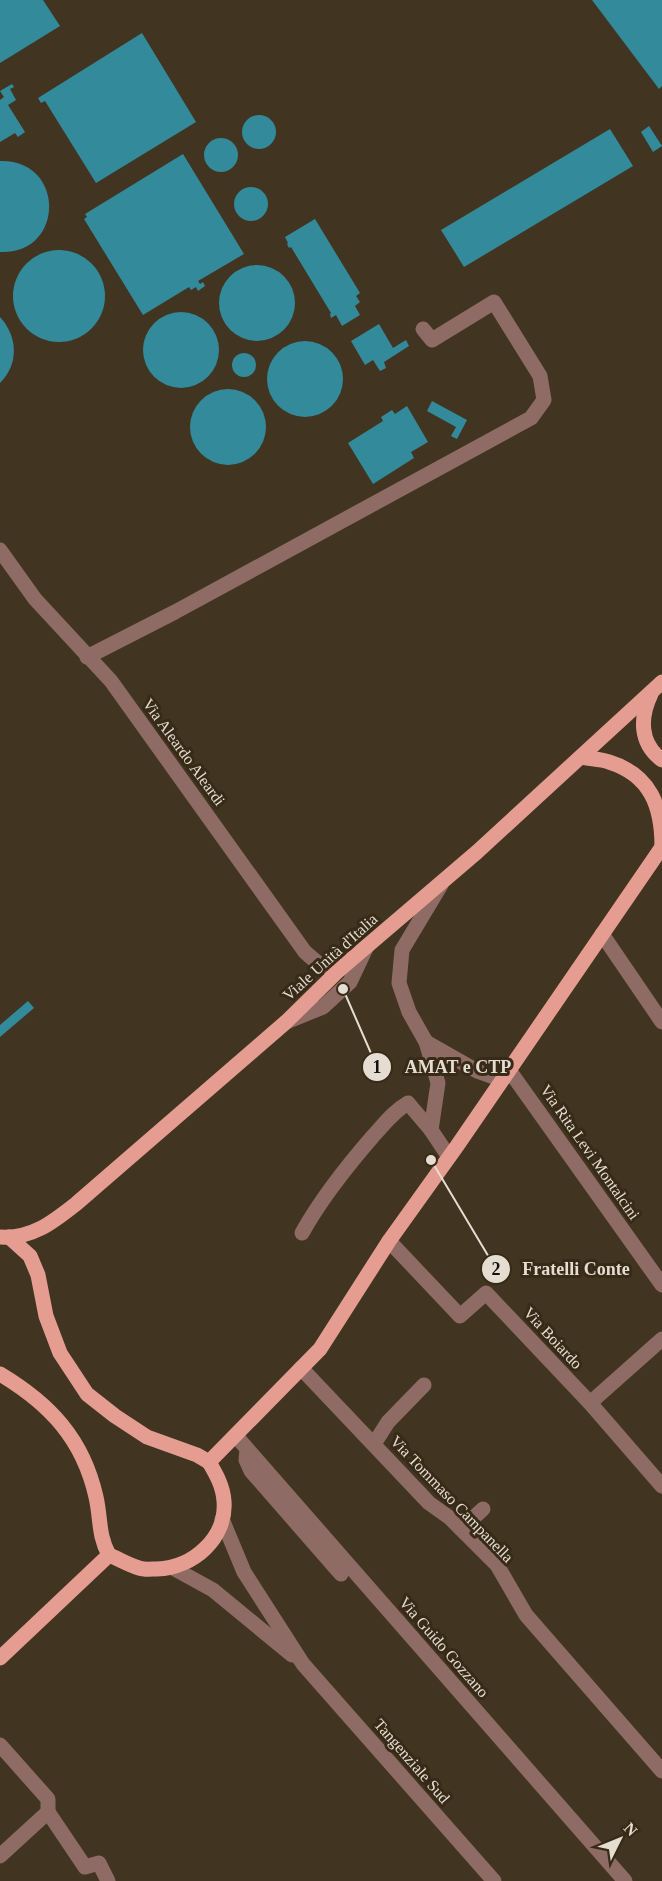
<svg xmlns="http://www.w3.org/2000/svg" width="662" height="1881" viewBox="0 0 662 1881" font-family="'Times New Roman',serif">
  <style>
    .water { fill: #338a9a }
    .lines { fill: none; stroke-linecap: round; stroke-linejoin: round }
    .minor { stroke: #8f6b65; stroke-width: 15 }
    .major { stroke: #e69d91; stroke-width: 15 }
    .labels { text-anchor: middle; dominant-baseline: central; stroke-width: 6; stroke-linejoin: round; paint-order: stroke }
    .street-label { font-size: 16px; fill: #e5ddd2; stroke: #372b17 }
    .leader { fill: none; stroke: #e5ddd2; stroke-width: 2 }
    .callout-dot { fill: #e5ddd2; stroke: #372b17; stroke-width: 2 }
    .mark-label { font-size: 18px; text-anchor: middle; font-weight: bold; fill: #111 }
    .callout-label { font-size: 18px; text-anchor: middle; font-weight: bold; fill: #e5ddd2; stroke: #372b17; stroke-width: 6; stroke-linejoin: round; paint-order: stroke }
  </style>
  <rect width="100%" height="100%" fill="#413521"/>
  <g class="water">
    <path d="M0,0h43l17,26 -60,37z"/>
    <path d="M592,0h70v86l-3,3z"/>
    <path d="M142,33l54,89 -100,61 -51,-82 -4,2 -3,-5z"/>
    <path d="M12,84l2,3 -4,2 6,11 -8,5 17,27 -7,5 -3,-4 -15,9v-42l4,-3 -4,-6z"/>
    <circle cx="259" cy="132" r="17"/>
    <path d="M649,126l13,20 -9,6 -12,-20z"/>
    <path d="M610,129l23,37 -169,101 -23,-37z"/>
    <circle cx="221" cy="155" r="17"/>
    <path d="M183,154l61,100 -46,27 2,3 3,-2 2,4 -7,5 -2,-4 -5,3 -2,-3 -46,28 -59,-96 3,-2 -2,-3z"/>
    <path d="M0,161c66,-2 65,94 0,91z"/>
    <circle cx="251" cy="204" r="17"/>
    <path d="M315,219l45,74 -4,3 4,6 -5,4 5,9 -18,11 -6,-11 -5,3 -1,-4 1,-1 -40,-66 -2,1 -2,-4 1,-1 -3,-6z"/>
    <circle cx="59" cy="296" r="46"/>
    <circle cx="257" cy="303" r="38"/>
    <circle cx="181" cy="350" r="38"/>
    <path d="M0,317c18,20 19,47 0,66z"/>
    <path d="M379,324l14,24 13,-8 3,6 -25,16 2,6 -6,3 -7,-11 -8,5 -14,-24z"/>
    <circle cx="305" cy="379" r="38"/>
    <circle cx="244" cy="365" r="12"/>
    <circle cx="228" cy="427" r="38"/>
    <path d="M432,401l35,19 -10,19 -6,-3 5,-9 -29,-16z"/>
    <path d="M407,406l21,36 -17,10 3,6 -41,26 -25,-41 35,-22 -2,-4 11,-7 3,4z"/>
    <path d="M28,1001l6,7 -34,29v-12z"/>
  </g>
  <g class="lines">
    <g class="minor">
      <path d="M0,550l35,49 76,82 194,271 15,13 19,5"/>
      <path d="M87,657l88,-45 356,-194 13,-18 -4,-24 -46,-74 -62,38 -9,-11"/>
      <path d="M441,885l-39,65 -3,33 10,29 17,30 12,41 -7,47 18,27"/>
      <path d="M602,934l60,88"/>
      <path d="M286,1022l37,-15 27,-25 17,-36"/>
      <path d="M426,1042l51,29 25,9"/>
      <path d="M509,1070l153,215"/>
      <path d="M302,1233c20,-36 45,-67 72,-98 11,-12 20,-24 34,-32l23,27"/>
      <path d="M389,1241l71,75 26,-23 104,110 72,83"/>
      <path d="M301,1368l128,135 21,15 47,47 29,50 136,156"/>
      <path d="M590,1403l72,-64"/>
      <path d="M236,1436l389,445"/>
      <path d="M374,1444l14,-22 36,-37"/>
      <path d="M247,1450l-1,10 5,11 90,103"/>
      <path d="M222,1519l22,53 59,92 191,217"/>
      <path d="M461,1529l22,-20"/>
      <path d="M173,1568l40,22 79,65"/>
      <path d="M0,1745l48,54v13l-48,44"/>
      <path d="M48,1812l37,55 14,-4 9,18"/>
    </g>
    <g class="major">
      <path d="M651,694c-11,23 -12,49 11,66"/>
      <path d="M581,757c9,2 20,2 28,5 42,13 53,45 53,85"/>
      <path d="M0,1237c32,2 53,-15 77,-34l209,-181 53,-52 138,-118 185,-170"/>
      <path d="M9,1237l21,19 8,19 8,41 14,37 27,41 28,22 32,21 50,18 12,7"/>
      <path d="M0,1374c50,30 83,65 96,123 5,22 2,38 13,58"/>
      <path d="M0,1658l109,-103c10,4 20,10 30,13 5,2 13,1 18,1 36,-1 70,-31 67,-68 -1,-15 -8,-27 -15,-39l111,-113 69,-108 68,-95 205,-299"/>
    </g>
  </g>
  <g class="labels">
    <g class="street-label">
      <text transform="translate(184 752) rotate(54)">Via Aleardo Aleardi</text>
      <text transform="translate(330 957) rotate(-42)">Viale Unità d'Italia</text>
      <text transform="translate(590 1152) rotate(55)">Via Rita Levi Montalcini</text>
      <text transform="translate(553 1338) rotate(47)">Via Boiardo</text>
      <text transform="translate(452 1499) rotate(46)">Via Tommaso Campanella</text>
      <text transform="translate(444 1647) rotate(49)">Via Guido Gozzano</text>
      <text transform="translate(412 1761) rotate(49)">Tangenziale Sud</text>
    </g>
  </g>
  <path class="leader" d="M343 989L377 1067M431 1160L496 1269"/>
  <g class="callout-dot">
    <circle cx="343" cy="989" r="6"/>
    <circle cx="431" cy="1160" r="6"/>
    <circle cx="377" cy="1067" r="15"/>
    <circle cx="496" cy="1269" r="15"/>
  </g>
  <g class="mark-label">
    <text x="377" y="1073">1</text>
    <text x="496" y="1275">2</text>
  </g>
  <g class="callout-label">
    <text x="458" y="1073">AMAT e CTP</text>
    <text x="576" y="1275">Fratelli Conte</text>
  </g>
  <g transform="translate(620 1839) rotate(47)" stroke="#372b17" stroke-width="4.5" paint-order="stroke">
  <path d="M0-4.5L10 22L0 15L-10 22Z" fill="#e5ddd2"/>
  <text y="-9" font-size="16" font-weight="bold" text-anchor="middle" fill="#e5ddd2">N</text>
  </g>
</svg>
